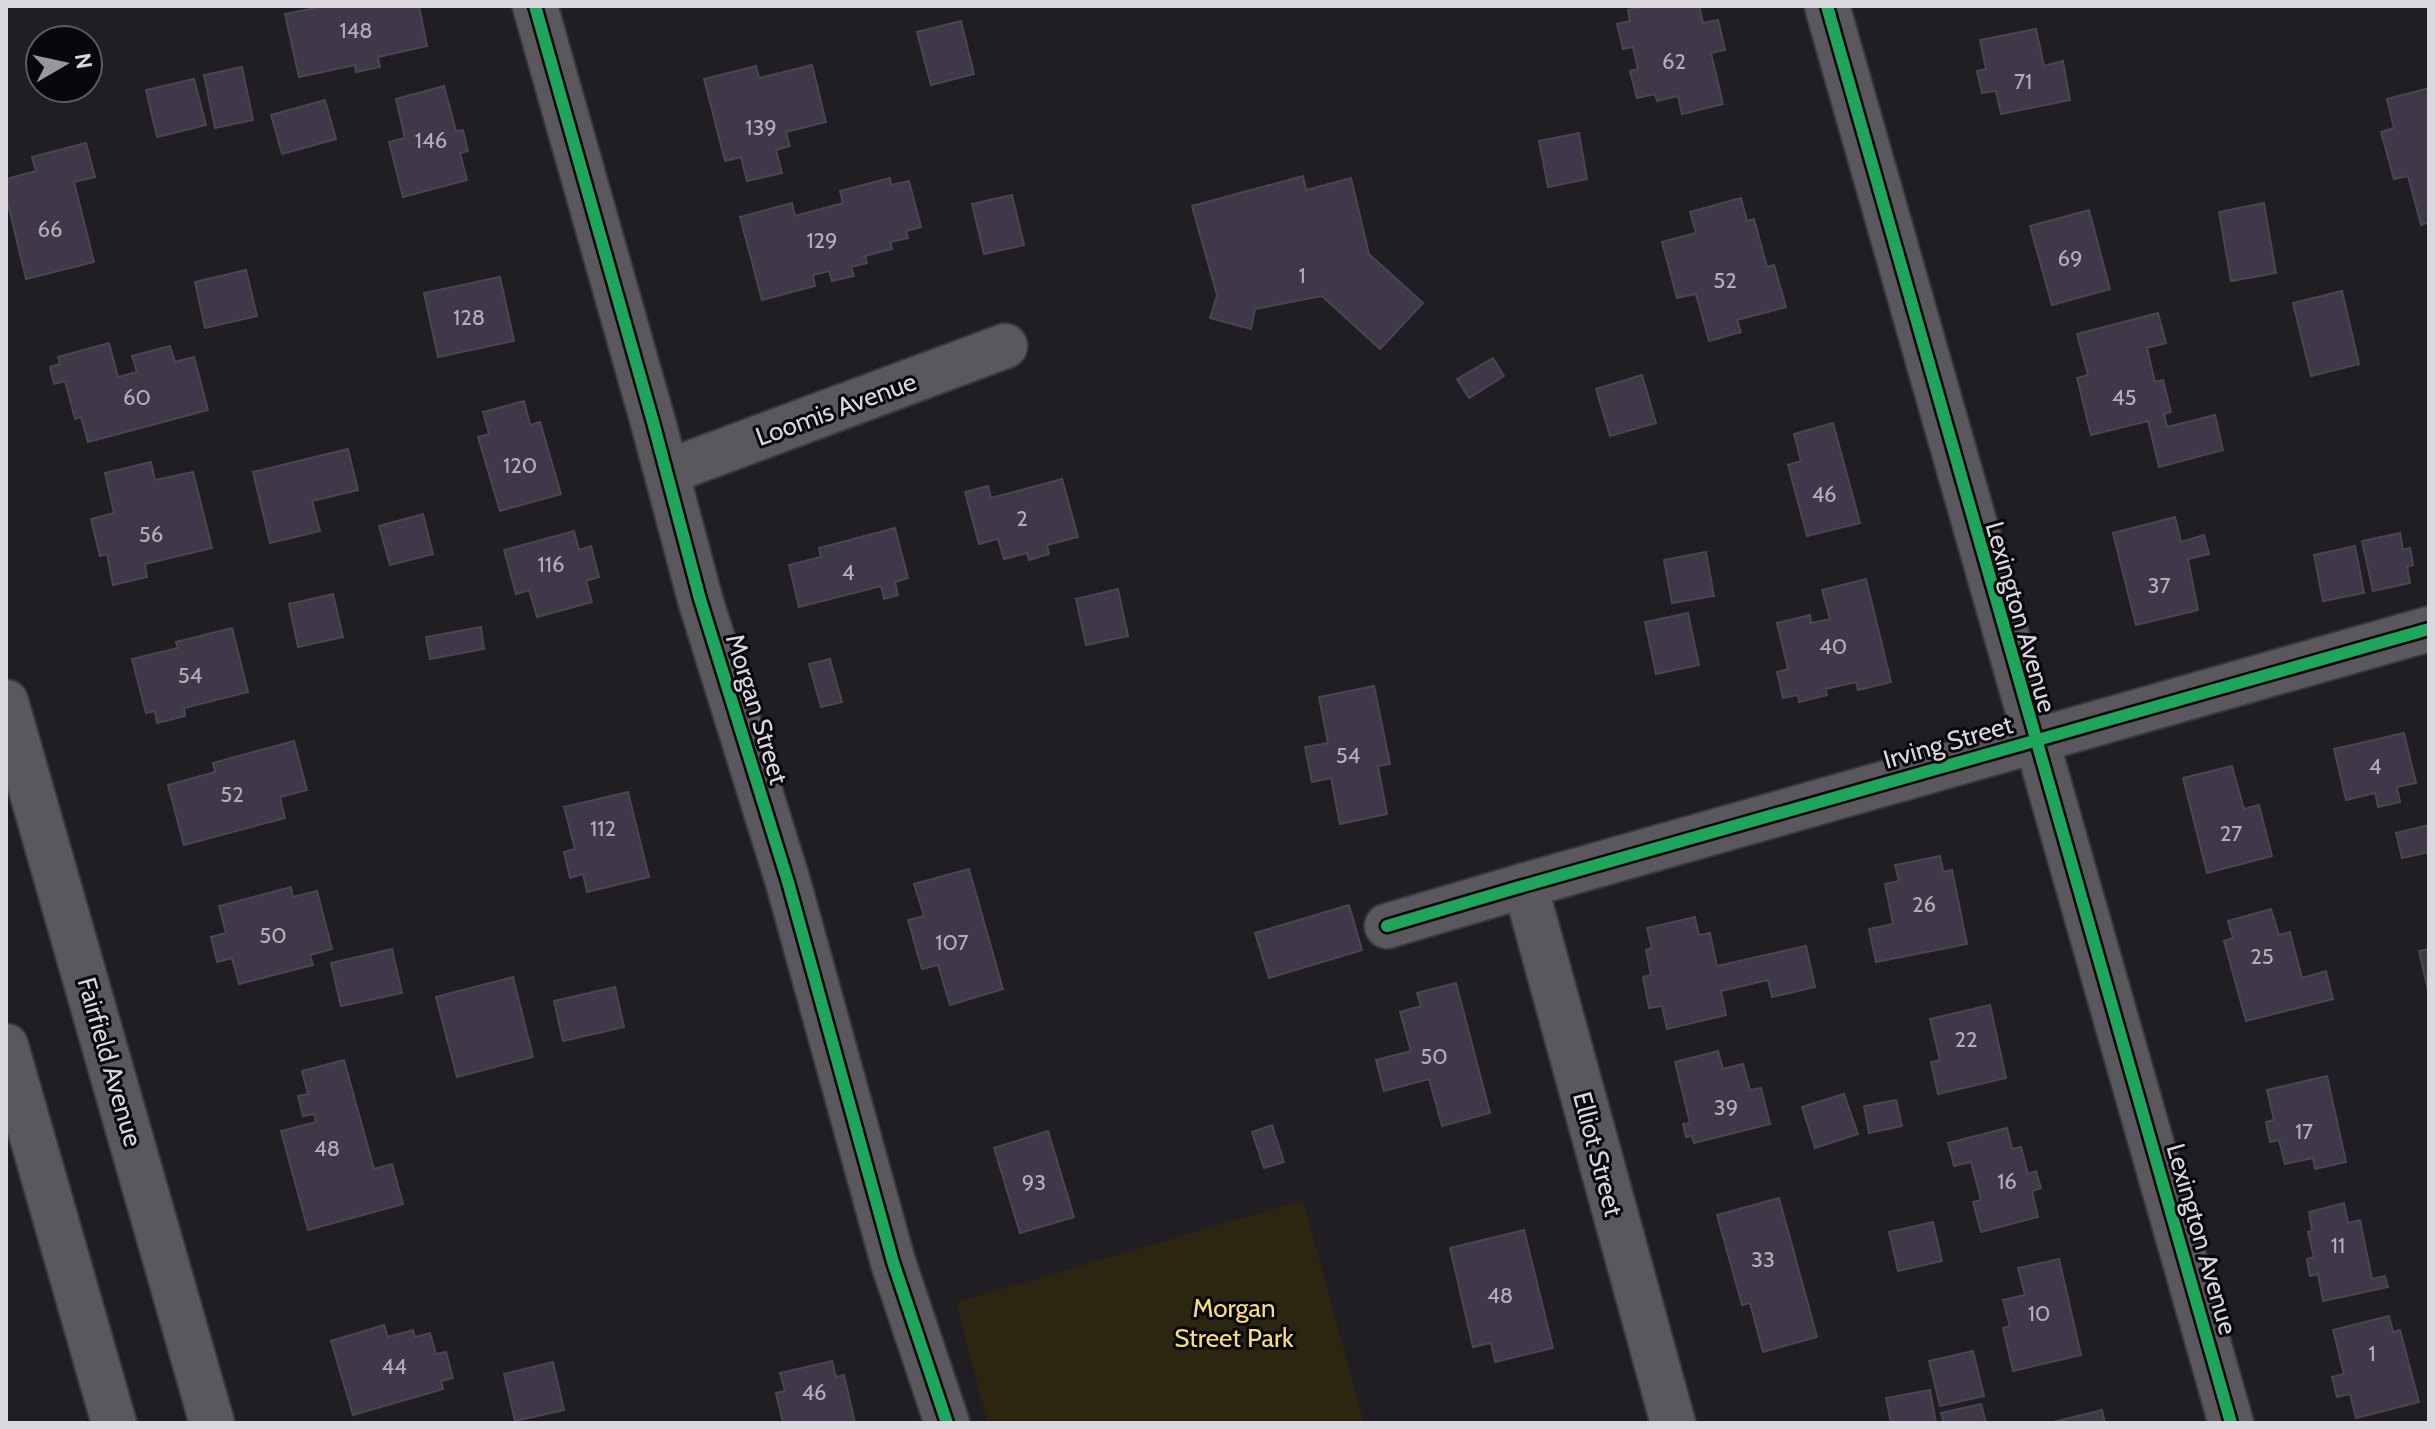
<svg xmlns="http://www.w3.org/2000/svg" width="2435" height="1429" viewBox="0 0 2435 1429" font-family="Cabin,sans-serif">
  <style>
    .green { fill: #2c2610 }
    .building { fill: #3f3848; stroke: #49474c; stroke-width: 2 }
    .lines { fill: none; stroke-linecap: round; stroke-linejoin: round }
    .minor-casing { stroke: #3c393e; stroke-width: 48 }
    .minor { stroke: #5a585d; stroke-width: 44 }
    .cycleway-casing { stroke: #08070b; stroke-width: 17 }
    .cycleway { stroke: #20a55d; stroke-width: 12 }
    .labels { text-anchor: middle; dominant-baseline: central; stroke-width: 6; stroke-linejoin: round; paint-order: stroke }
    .number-label { font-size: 22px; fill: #b3afb9 }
    .street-label { font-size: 26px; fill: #dad7df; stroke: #08070b }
    .park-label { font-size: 26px; fill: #f9dd78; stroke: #08070b }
  </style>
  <rect width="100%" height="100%" fill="#201e23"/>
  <path class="green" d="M1303,1200l61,223h-376l-32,-120z"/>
  <g class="building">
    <path d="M325,6h94l8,40 -49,11 2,10 -24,5 -1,-7 -56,12 -14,-63z"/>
    <path d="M1647,6h52l4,17 15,-3 7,30 -14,3 12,51 -41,10 -4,-18 -21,5 -2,-7 -18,4 -7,-27 8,-2 -5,-22 -10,2 -6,-25 13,-3 -2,-11z"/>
    <path d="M961,21l13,53 -43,11 -14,-53z"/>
    <path d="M2036,29l8,37 19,-5 7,39 -69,14 -5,-23 -14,2 -5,-22 9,-2 -6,-29z"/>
    <path d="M812,65l14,57 -40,10 4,14 -14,4 6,23 -35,8 -6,-24 -16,4 -21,-82 52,-13 3,12z"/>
    <path d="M242,67l11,53 -38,8 -11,-53z"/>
    <path d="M194,79l12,46 -49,12 -11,-47z"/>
    <path d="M444,86l12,45 7,-1 5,21 -8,2 7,27 -64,17 -14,-55 16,-4 -9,-39z"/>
    <path d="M2429,88v134l-8,3 -13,-49 -14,3 -13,-47 13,-4 -7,-29z"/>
    <path d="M325,100l11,39 -54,15 -11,-39z"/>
    <path d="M1579,133l8,46 -39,8 -9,-46z"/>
    <path d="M86,143l9,34 -21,5 20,80 -68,17 -20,-84v-16l30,-8 -4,-14z"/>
    <path d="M1303,176l3,14 45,-12 18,76 54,49 -43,46 -58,-53 -67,13 -4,20 -41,-11 7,-23 -25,-89z"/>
    <path d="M890,178l1,7 18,-4 12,46 -15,4 2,7 -18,4 2,7 -27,7 2,7 -16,4 3,9 -22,5 -3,-10 -16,4 2,11 -53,14 -22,-83 52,-14 3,13 48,-13 -3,-12z"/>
    <path d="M1012,195l12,50 -40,9 -12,-50z"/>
    <path d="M1741,198l6,23 7,-2 13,48 7,-2 12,42 -49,13 4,12 -32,9 -13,-47 -19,4 -15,-56 34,-9 -6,-21z"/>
    <path d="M2264,203l12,70 -45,8 -12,-69z"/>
    <path d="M2089,210l21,79 -58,16 -22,-79z"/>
    <path d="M246,270l11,46 -52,12 -10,-46z"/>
    <path d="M500,277l14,64 -76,16 -14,-64z"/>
    <path d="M2342,291l17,73 -48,12 -18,-73z"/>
    <path d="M2158,313l8,30 -19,5 8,34 8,-2 8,32 -7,2 3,13 48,-12 8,35 -64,17 -11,-46 -57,14 -14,-57 11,-3 -11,-41z"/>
    <path d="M109,343l9,34 19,-5 -5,-16 38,-10 5,16 19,-5 14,53 -120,32 -7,-25 -6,2 -10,-38 -11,3 -4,-17 10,-3 -2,-7z"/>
    <path d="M1493,358l11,18 -35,22 -12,-19z"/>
    <path d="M1642,375l14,48 -46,13 -14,-47z"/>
    <path d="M524,401l6,24 10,-3 21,72 -61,17 -22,-74 11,-3 -6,-22z"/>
    <path d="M1833,423l27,100 -53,13 -19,-71 13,-4 -7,-27z"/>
    <path d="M348,449l10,41 -46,11 8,30 -50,12 -17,-71z"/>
    <path d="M151,462l4,18 38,-8 19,76 -67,16 2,13 -34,8 -6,-31 -7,2 -9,-37 23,-6 -9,-40z"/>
    <path d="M1062,479l16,58 -31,8 2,9 -20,6 -2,-7 -23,6 -6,-20 -19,5 -14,-52 23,-6 3,12z"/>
    <path d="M423,514l10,40 -43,11 -11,-39z"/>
    <path d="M2175,517l6,25 23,-7 5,19 -21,5 10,51 -62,15 -23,-92z"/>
    <path d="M895,528l13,50 -13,4 3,13 -14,4 -3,-13 -82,21 -10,-42 32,-8 -2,-9z"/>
    <path d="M574,531l5,19 12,-4 8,31 -13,4 6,21 -55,15 -8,-27 -13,4 -12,-44z"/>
    <path d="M2400,533l3,17 7,-2 3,17 -6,2 3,16 -37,8 -11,-50z"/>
    <path d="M2355,546l9,47 -41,8 -9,-46z"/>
    <path d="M1706,552l8,44 -42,7 -8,-43z"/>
    <path d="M1866,579l25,103 -33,8 -2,-8 -30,7 1,6 -28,7 -1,-7 -15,3 -6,-26 11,-3 -11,-46 33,-8 1,8 19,-4 -8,-29z"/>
    <path d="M1118,589l10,47 -42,9 -10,-46z"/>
    <path d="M333,594l10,43 -45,10 -9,-43z"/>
    <path d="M1688,613l11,52 -43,9 -11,-52z"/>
    <path d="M481,627l3,22 -54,10 -4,-22z"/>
    <path d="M232,628l16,64 -64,16 1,8 -28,7 -2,-12 -9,2 -14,-54 46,-11 -2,-6z"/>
    <path d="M830,659l12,43 -21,5 -12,-43z"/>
    <path d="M1374,686l16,78 -12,2 9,48 -47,10 -9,-46 -19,4 -7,-35 23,-4 -9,-46z"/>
    <path d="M2404,733l12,50 -19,4 3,15 -22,5 -3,-14 -29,7 -12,-51z"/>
    <path d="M294,741l13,49 -27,7 5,21 -101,27 -16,-60 47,-13 -2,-9z"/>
    <path d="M2232,766l12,43 15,-4 13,51 -65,17 -24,-95z"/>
    <path d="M628,792l21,85 -62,15 -4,-18 -13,4 -6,-26 11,-3 -11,-42z"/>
    <path d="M2429,825v27l-27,6 -6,-25z"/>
    <path d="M1940,856l3,16 9,-2 15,74 -91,18 -7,-33 24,-5 -8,-40 14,-3 -4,-16z"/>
    <path d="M969,869l34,120 -53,16 -12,-40 -16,4 -14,-49 16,-4 -10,-32z"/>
    <path d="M291,887l2,10 24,-6 15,58 -22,6 3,10 -74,19 -7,-26 -15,4 -6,-25 15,-4 -7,-27z"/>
    <path d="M1349,905l13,45 -93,28 -14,-45z"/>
    <path d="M2271,909l8,26 11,-3 12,46 24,-7 7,28 -87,22 -22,-80 9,-3 -5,-17z"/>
    <path d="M1695,917l4,18 11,-2 7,33 89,-20 9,41 -43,10 -4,-17 -47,11 5,24 -59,14 -5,-23 -13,2 -6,-31 8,-2 -5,-25 6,-2 -5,-20z"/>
    <path d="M392,949l10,44 -61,13 -10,-43z"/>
    <path d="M2429,949v45l-10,-43z"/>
    <path d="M513,977l20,80 -76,20 -21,-80z"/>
    <path d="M1456,983l34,130 -48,13 -13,-47 -45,12 -8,-31 35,-9 -11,-39 21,-6 -4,-13z"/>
    <path d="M615,987l9,40 -61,14 -9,-40z"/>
    <path d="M1990,1005l16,73 -68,16 -7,-32 9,-2 -10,-41z"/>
    <path d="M1718,1051l5,18 20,-5 7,26 11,-2 9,36 -76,19 -2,-7 -6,1 -3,-13 7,-1 -15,-61z"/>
    <path d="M344,1060l30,109 18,-5 11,40 -95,26 -27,-99 35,-9 -2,-8 -11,2 -5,-20 10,-2 -6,-23z"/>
    <path d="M2327,1076l19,86 -31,7 -2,-11 -28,6 -6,-24 -9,2 -4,-20 8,-2 -7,-30z"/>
    <path d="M1844,1094l14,40 -43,14 -13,-41z"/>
    <path d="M1896,1100l6,26 -33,7 -5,-27z"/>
    <path d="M1272,1125l12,37 -20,6 -12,-36z"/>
    <path d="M2007,1128l5,21 9,-2 7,27 8,-3 5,17 -9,3 6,26 -57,15 -8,-30 8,-2 -10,-38 -17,4 -6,-23z"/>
    <path d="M1048,1131l26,86 -54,16 -26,-85z"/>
    <path d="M1779,1198l38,139 -54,15 -13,-49 -8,2 -25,-90z"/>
    <path d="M2344,1203l4,20 12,-3 12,59 13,-3 3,11 -65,14 -5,-27 -8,2 -3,-17 7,-2 -6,-25 4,-1 -3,-19z"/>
    <path d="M1933,1222l9,39 -44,10 -9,-39z"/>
    <path d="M1524,1230l29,118 -58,14 -4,-19 -18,4 -23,-99z"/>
    <path d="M2059,1259l22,96 -68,16 -10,-43 7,-2 -7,-26 22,-5 -7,-27z"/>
    <path d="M2389,1316l4,16 7,-2 19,72 -63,16 -6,-24 -13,3 -5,-20 12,-3 -11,-44z"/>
    <path d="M384,1325l4,12 25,-7 2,7 15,-4 6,21 10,-2 7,26 -12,3 2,8 -90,26 -22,-74z"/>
    <path d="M1973,1351l11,45 -44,10 -11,-45z"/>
    <path d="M832,1361l4,16 8,-2 11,48h-72l-7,-30 9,-2 -5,-18z"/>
    <path d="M553,1362l11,48 -49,11 -11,-47z"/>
    <path d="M1930,1390l6,33h-45l-5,-25z"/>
    <path d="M1981,1404l5,19h-42l-3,-10z"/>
    <path d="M2102,1410l3,13h-52v-1z"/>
  </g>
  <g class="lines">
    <g class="minor-casing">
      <g id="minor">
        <path d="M535,6l118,416 47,177 88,283 105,380 54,161"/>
        <path d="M1827,6c131,473 272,944 404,1417"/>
        <path d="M667,472l338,-126"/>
        <path d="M6,702l206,721"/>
        <path d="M1525,885l148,538"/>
        <path d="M1387,926l129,-38 913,-259"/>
        <path d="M6,1046l108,377"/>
      </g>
    </g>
    <use href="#minor" class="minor"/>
    <g class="cycleway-casing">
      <g id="cycleway">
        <path d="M535,6l118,416 47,177 88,283 105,380 54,161"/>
        <path d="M1827,6c131,473 272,944 404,1417"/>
        <path d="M1387,926l129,-38 913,-259"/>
      </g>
    </g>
    <use href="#cycleway" class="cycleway"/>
  </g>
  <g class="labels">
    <g class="number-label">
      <text x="356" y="30">148</text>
      <text x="1674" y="61">62</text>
      <text x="2023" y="81">71</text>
      <text x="761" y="127">139</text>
      <text x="431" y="140">146</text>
      <text x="50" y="229">66</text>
      <text x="822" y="240">129</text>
      <text x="2070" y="258">69</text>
      <text x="1302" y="275">1</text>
      <text x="1725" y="280">52</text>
      <text x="469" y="317">128</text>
      <text x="137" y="397">60</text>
      <text x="2124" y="397">45</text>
      <text x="520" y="465">120</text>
      <text x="1824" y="494">46</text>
      <text x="1022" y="518">2</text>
      <text x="151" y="534">56</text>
      <text x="551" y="564">116</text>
      <text x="848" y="572">4</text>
      <text x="2159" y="585">37</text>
      <text x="1833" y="646">40</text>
      <text x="190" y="675">54</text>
      <text x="1348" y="755">54</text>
      <text x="2375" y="766">4</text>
      <text x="232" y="794">52</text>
      <text x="603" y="828">112</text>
      <text x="2231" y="833">27</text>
      <text x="1924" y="904">26</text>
      <text x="273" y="935">50</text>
      <text x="952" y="942">107</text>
      <text x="2262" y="956">25</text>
      <text x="1966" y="1039">22</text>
      <text x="1434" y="1056">50</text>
      <text x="1726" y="1107">39</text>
      <text x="2304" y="1131">17</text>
      <text x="327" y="1148">48</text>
      <text x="2007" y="1181">16</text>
      <text x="1034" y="1182">93</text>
      <text x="2338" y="1245">11</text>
      <text x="1763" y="1259">33</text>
      <text x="1500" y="1295">48</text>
      <text x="2039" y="1313">10</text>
      <text x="2372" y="1353">1</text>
      <text x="394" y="1366">44</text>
      <text x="814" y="1392">46</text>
    </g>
    <g class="street-label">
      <text transform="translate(836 409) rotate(-20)">Loomis Avenue</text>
      <text transform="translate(2021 617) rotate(74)">Lexington Avenue</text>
      <text transform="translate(757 709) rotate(73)">Morgan Street</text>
      <text transform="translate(1948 742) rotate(-16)">Irving Street</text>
      <text transform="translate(110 1062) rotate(74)">Fairfield Avenue</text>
      <text transform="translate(1598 1154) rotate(75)">Elliot Street</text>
      <text transform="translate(2202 1239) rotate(74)">Lexington Avenue</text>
    </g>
    <g class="park-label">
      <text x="1234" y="1308">Morgan<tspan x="1234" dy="30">Street Park</tspan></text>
    </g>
  </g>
  <rect width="2435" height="1429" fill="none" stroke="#dad7df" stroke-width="16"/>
  <g transform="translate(64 64) rotate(81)"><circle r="38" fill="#08070b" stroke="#5c5a60" stroke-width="2"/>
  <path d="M0-6L14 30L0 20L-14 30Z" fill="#99969d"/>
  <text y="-12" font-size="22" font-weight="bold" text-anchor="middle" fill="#dad7df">N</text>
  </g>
</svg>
